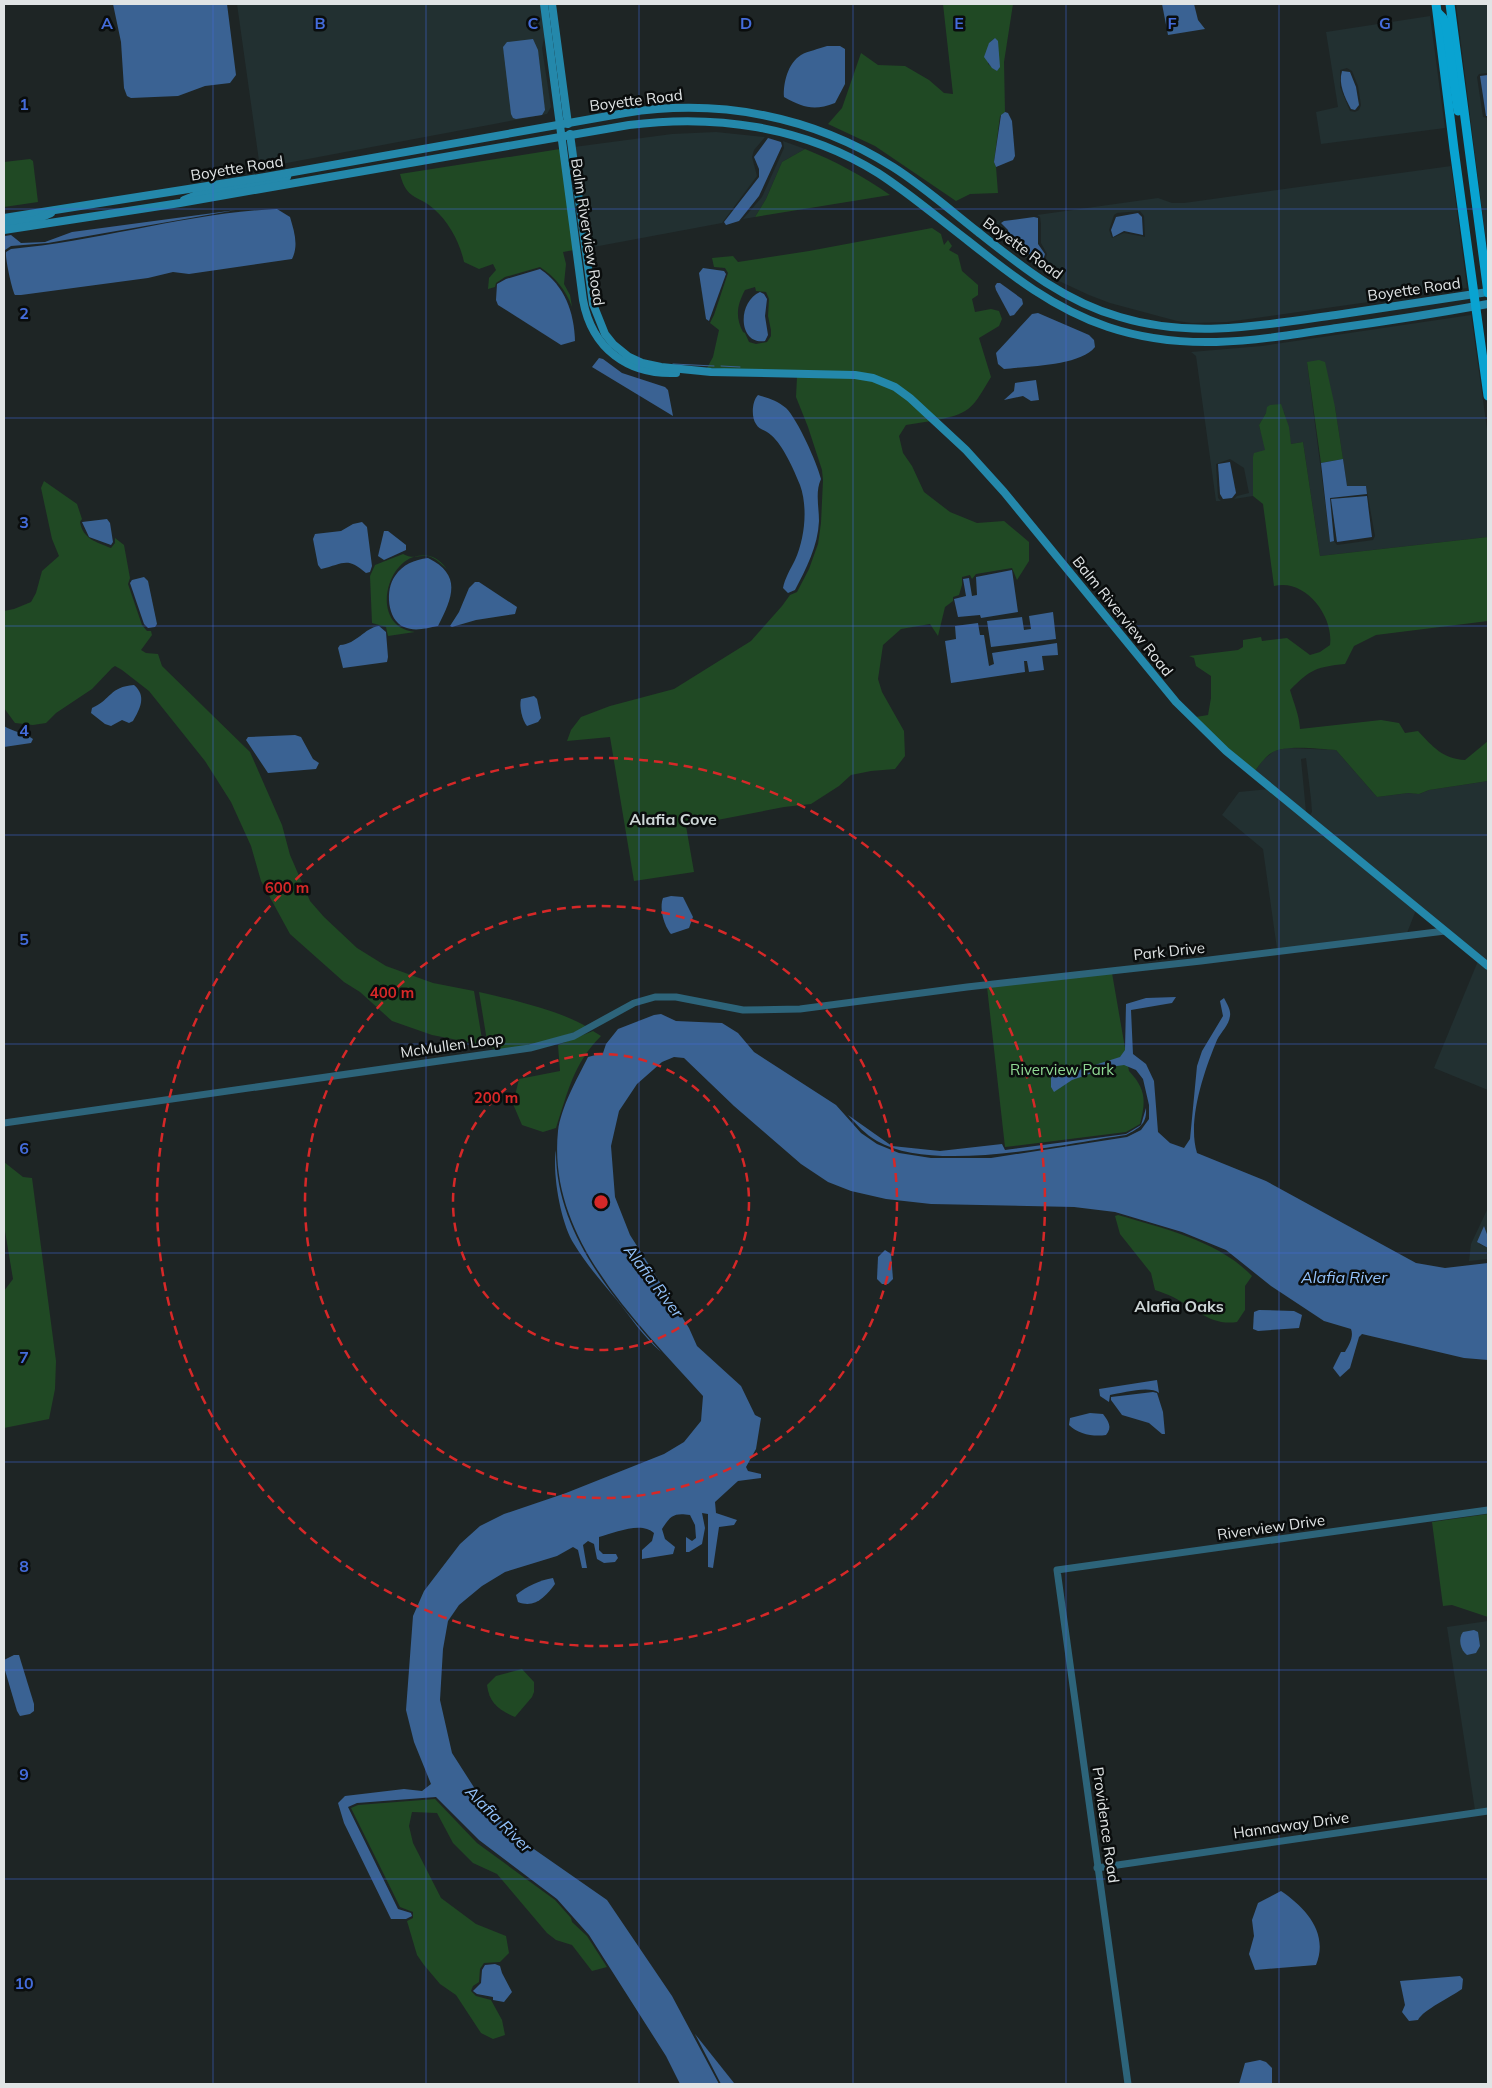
<svg xmlns="http://www.w3.org/2000/svg" width="1492" height="2088" viewBox="0 0 1492 2088" font-family="Mulish,sans-serif">
  <style>
    .built { fill: #223031; fill-rule: evenodd }
    .green { fill: #204924; fill-rule: evenodd }
    .water { fill: #3a6293 }
    .lines { fill: none; stroke-linecap: round; stroke-linejoin: round }
    .stream { stroke: #3a6293; stroke-width: 1 }
    .tertiary { stroke: #2d647a; stroke-width: 7 }
    .secondary { stroke: #2488ab; stroke-width: 8 }
    .primary { stroke: #09a3d1; stroke-width: 9 }
    .grid { fill: none; stroke: #446cdb; stroke-width: 1; stroke-opacity: 0.55 }
    .ring { fill: none; stroke: #d62828; stroke-width: 2.5; stroke-dasharray: 9 6 }
    .labels { text-anchor: middle; dominant-baseline: central; stroke-width: 5; stroke-linejoin: round; paint-order: stroke }
    .street-label { font-size: 15px; fill: #e0e4e5; stroke: #0a0d0d }
    .park-label { font-size: 15px; fill: #90d994; stroke: #0a0d0d }
    .neighbourhood-label { font-size: 16px; font-weight: bold; fill: #ccd5d5; stroke: #0a0d0d }
    .water-label { font-size: 16px; font-style: italic; fill: #93c2fb; stroke: #0a0d0d }
    .grid-label { font-size: 16px; text-anchor: middle; font-weight: bold; fill: #446cdb; stroke: #0a0d0d; stroke-width: 5; stroke-linejoin: round; paint-order: stroke }
    .centre { fill: #d62828; stroke: #0a0d0d; stroke-width: 2.5 }
    .ring-label { font-size: 15px; text-anchor: middle; font-weight: bold; fill: #d62828; stroke: #0a0d0d; stroke-width: 5; stroke-linejoin: round; paint-order: stroke }
  </style>
  <rect width="100%" height="100%" fill="#1e2525"/>
  <g class="built">
    <path d="M237,4h304l4,29 -3,15 9,59 -4,7 -287,54z"/>
    <path d="M1456,4h32v69l-9,1 -2,3 6,40 5,1v140z"/>
    <path d="M1430,16l15,112 -124,16 -5,-32 22,-5 -12,-75zM1347,68l5,3 6,15 3,19 -2,5 -4,2 -5,-1 -10,-24v-17z"/>
    <path d="M716,132l49,5 -11,13 -2,7 5,19 -35,47 -134,25 -14,-101 98,-13z"/>
    <path d="M783,141l22,8 -23,13 -16,37 -11,18 -12,2 19,-22 22,-49z"/>
    <path d="M1451,166l16,122 -240,34 -35,1 -15,-2 -67,-18 -21,-8 -30,-14 -50,-35 -26,-23 18,-3 -2,4 7,7 1,10 11,10 21,13 6,-3 2,-7 -6,-11v-19l-1,-7 -3,-2 121,-17 14,5h12zM1140,211l4,5 1,21 -21,-4 -12,5 -3,-8 5,-15 3,-2z"/>
    <path d="M1471,315l17,121v101l-168,19 -17,-114 -12,2 -7,-32 -18,1 -7,12 7,25 -13,7v39l-19,3 3,-3 12,-3 -5,-25 -14,-9 -14,5 2,34 3,3h-5l-20,-145 -5,-4 71,-6zM1307,362l28,45 12,79h19l9,50 -2,4 -36,5 -3,-4h-4z"/>
    <path d="M1286,748l50,2 41,47 31,-4 11,1 10,-4 59,-9v182l-178,-148 2,-3 -1,-13 -5,-41 -5,1 5,53 -51,-41 8,-11 11,-9z"/>
    <path d="M1269,789l147,121 -9,23 -130,16 -14,-100 -41,-34 17,-23z"/>
    <path d="M1478,961l10,9v120l-54,-22z"/>
    <path d="M1488,1208v29l-4,-11 -5,18 9,4v11l-19,2 2,-17z"/>
    <path d="M1488,1621v187l-13,2 -28,-183z"/>
  </g>
  <g class="green">
    <path d="M943,4h70l-9,58 1,50 -5,4 -6,46 2,5 2,26 -28,1 -14,7 -81,-55 -47,-22 14,-16 19,-55 17,12 27,1 24,14 15,13 9,1zM995,38l2,33 -9,-7 1,-21z"/>
    <path d="M560,149l14,101 -11,2 3,12 -2,20 6,11 2,12c-6,-17 -17,-30 -32,-40l-35,10 -9,6 -1,4 -7,2 1,-11 7,-8 -3,-6 -14,5 -15,-7c-4,-19 -15,-40 -30,-53 -17,-15 -27,-8 -34,-35z"/>
    <path d="M805,149c30,12 58,27 85,46l-135,22 11,-18 16,-37z"/>
    <path d="M30,159l3,2 5,41 -34,5v-45z"/>
    <path d="M932,228l9,6 3,11 4,-5 4,6 -3,4 9,5 4,16 16,14v10l-6,4 3,13 16,-3 8,2 3,8 -3,7 -20,12 12,39c-18,29 -18,36 -54,43l-52,-41 -178,-11 6,-11 6,-27 -9,-7 4,-8 14,-42 -3,-5 -11,-1 -2,-9 21,-2 5,6 71,-11zM755,287l1,4 10,1 3,7 -1,17 3,14v6l-4,6 -11,2 -7,-2 -4,-9 -2,-1c-8,-15 -6,-27 2,-42z"/>
    <path d="M1319,360l6,2 10,45 8,52 -22,4 -14,-101z"/>
    <path d="M797,377c33,0 66,-3 95,12 15,7 27,21 39,32l-25,4 -7,11 4,17 9,13 12,26 26,20 27,11 27,-2 25,21v19l-12,19 -5,-12 -36,6 -4,5 -2,-4 -8,2v8l-3,10 -6,2v4l-8,6 -7,29 -8,-12 -29,5 -18,16 -5,34 4,13 22,39 1,25 -10,13 -24,2 -20,4 -12,11 -28,18 -27,3 -98,19 8,46 -60,9 -24,-144 -43,4 4,-11 10,-13 29,-11 64,-17 77,-48 31,-35 8,-11 7,-3 12,-23 9,-25 3,-21 2,-43 -1,-10 -14,-43 -12,-30z"/>
    <path d="M1281,404l8,23 2,17 12,-2 17,114 168,-19v84l-112,14 -22,11 -9,18c-29,3 -34,5 -55,26 4,14 9,24 10,39l81,-9 18,3 6,10 13,-2c15,16 25,28 47,29l23,-19v40l-59,9 -10,4 -11,-1 -31,4 -41,-47c-16,-1 -47,-5 -61,1 -8,3 -15,13 -20,20l-28,-22 -31,-32 12,-2 3,-17v-22l-15,-10 -2,-8 -5,-2 49,-6 5,-3v-7l18,-3 1,4 25,-3 23,17 10,-3 10,-7c4,-29 -25,-67 -56,-59l-11,-82 -10,-8v-39l1,-4 11,-3 -6,-25 7,-12 1,-6 3,-2z"/>
    <path d="M44,481l33,23 5,15 -2,3c3,17 16,20 31,26l4,-5v-5l9,7 6,33 -2,6 14,41 5,6h4l1,4 -11,15 5,3 12,1 4,12 88,86 32,73 8,30 20,46 14,16 33,31 29,18 47,17 41,8 9,54 -51,-10 -40,-14 -32,-29 -16,-10 -54,-48 -29,-53 -10,-35 -20,-44 -26,-41 -56,-70 -27,-21 -7,-4 -3,2 -20,21 -36,24 -10,10 -13,2 -18,-2 -11,-15v-97l10,-2 17,-7 5,-9 6,-22 17,-15 -7,-17 -11,-51z"/>
    <path d="M403,554c16,9 25,-9 44,15 -6,-5 -11,-11 -19,-13 -40,-8 -62,70 -13,76l-27,4 -2,-9 -14,-4 -2,-47 5,-11z"/>
    <path d="M1112,973l17,98c17,18 17,30 11,53l-14,8 -121,15 -18,-160z"/>
    <path d="M479,992c28,6 85,20 108,35 -20,9 -80,29 -99,20z"/>
    <path d="M593,1031l8,5c-28,28 -33,56 -45,92l-13,4 -21,-7 -9,-21 6,-25 41,-8 -2,-26z"/>
    <path d="M4,1162l19,15 9,1 24,183 -1,28 -6,30 -45,9v-137l9,-12 -9,-54z"/>
    <path d="M1118,1215c44,13 101,26 134,61l-7,10v24l-8,12c-27,4 -42,-14 -64,-25 -6,-3 -12,-5 -18,-7l-4,-17 -31,-39 -5,-18z"/>
    <path d="M1488,1514v103l-36,-12 -9,1 -11,-84z"/>
    <path d="M522,1669l12,13v10l-2,5 -17,20c-16,-7 -26,-14 -28,-32l9,-9z"/>
    <path d="M435,1799l42,44 78,57 16,18 1,4 15,14 20,31 -15,4 -20,-26 -16,-5 -9,-7 -50,-59 -24,-11 -20,-20 -16,-30 -25,-1 -3,14 4,17 28,55 35,26 30,12 3,17 -9,9 -16,1 -4,6 -1,13 -6,4 -2,5 5,5 15,4 11,20 3,15 -12,4 -12,-6 -25,-38 -16,-11 -16,-19 -7,-10 -10,-34 6,-3v-6l-13,-5 -1,-2 -48,-97 7,-3z"/>
  </g>
  <g class="water">
    <path d="M113,4h114l9,71 -6,8 -25,3 -27,10 -47,2 -4,-2 -3,-8 -3,-46z"/>
    <path d="M1162,4h32l4,16 7,9 -37,6z"/>
    <path d="M995,38l3,3 2,26 -3,4 -5,-3 -8,-11 5,-14z"/>
    <path d="M533,39l5,11 7,60 -3,5 -26,4 -3,-1 -2,-4 -8,-67 4,-5z"/>
    <path d="M827,46h13l5,3v35l-10,19c-21,8 -31,5 -51,-6 -1,-14 4,-34 17,-42 7,-4 18,-6 26,-9z"/>
    <path d="M1342,71l8,1 6,15 3,18 -4,5 -4,-1c-6,-11 -13,-25 -9,-38z"/>
    <path d="M1488,75v41h-2l-6,-40z"/>
    <path d="M1005,112l3,1 4,8 3,35 -2,4 -17,7 -2,-5 7,-47z"/>
    <path d="M768,138l13,4 1,4 -23,50 -20,25 -13,4 -2,-3 35,-45v-8l-5,-12z"/>
    <path d="M277,209l13,8c4,14 9,28 2,42l-103,15 -16,-2 -25,6 -127,17h-6c-3,-5 -10,-37 -9,-43l5,-3c90,-8 176,-36 266,-40z"/>
    <path d="M236,210l-188,33 -37,3 -6,4 -1,4 1,-18 6,-1 10,8 24,-1 27,-10z"/>
    <path d="M1138,213l4,4 1,18 -19,-4 -11,6 -2,-7 5,-13z"/>
    <path d="M1034,217l4,1v26l7,10 -2,6 -4,1 -30,-21 -1,-10 -7,-7 3,-2z"/>
    <path d="M703,268l21,3 2,3 -17,47 -3,-2 -7,-46z"/>
    <path d="M540,269c25,17 34,43 35,72l-14,4 -63,-40 -2,-5 1,-16 9,-5z"/>
    <path d="M997,283h3l22,16 1,5 -9,11 -4,1 -14,-26 -1,-4z"/>
    <path d="M760,292l4,2 3,5 -2,17 3,19 -3,6c-27,4 -28,-39 -5,-49z"/>
    <path d="M1038,313l51,22 5,5 1,7c-15,19 -67,19 -91,22l-6,-5 -2,-11 36,-39z"/>
    <path d="M599,358l4,1 19,14 43,14 3,3 5,26 -81,-49z"/>
    <path d="M1036,380l3,20 -8,1 -8,-5 -19,4 10,-9 1,-8z"/>
    <path d="M758,395c10,3 20,6 28,13 12,12 31,55 35,71 -6,13 -2,28 -2,42 -1,25 -13,48 -24,69l-7,3 -5,-5c2,-10 7,-18 12,-28 10,-22 13,-53 5,-75 -6,-15 -17,-40 -29,-50 -5,-5 -12,-5 -15,-11 -5,-7 -4,-23 2,-29z"/>
    <path d="M1343,459l4,27h19l1,8 -37,4 4,43 -4,1 -9,-79z"/>
    <path d="M1230,462l6,31 -4,5 -9,1 -3,-5 -2,-30z"/>
    <path d="M1367,496l5,41 -35,5 -6,-43z"/>
    <path d="M107,519l3,4 3,19 -2,3 -22,-8 -7,-15z"/>
    <path d="M362,522l5,5 5,39 -2,6 -4,1c-19,-17 -23,-9 -45,-4l-3,-4 -5,-26 2,-5 26,-3 12,-7z"/>
    <path d="M384,531h4l18,14v5l-22,10 -6,-4z"/>
    <path d="M428,558c34,17 25,39 10,68 -11,2 -23,6 -34,1 -17,-7 -19,-38 -9,-51 8,-12 19,-16 33,-18z"/>
    <path d="M1012,570l6,42 -37,6 -1,-3 -22,2 -4,-18 12,-3 -3,-17 6,-1 3,18 5,-1 -1,-18z"/>
    <path d="M144,577l4,4 9,43 -2,3 -7,1 -4,-4 -14,-41 2,-3z"/>
    <path d="M475,582h4l38,25 -2,7 -39,6 -24,7 -2,-1 9,-14 10,-24z"/>
    <path d="M1053,612l3,27 -65,8 -4,-26 35,-4 2,13 7,-1 -2,-13z"/>
    <path d="M978,623l2,12h4l5,31 5,-2 -2,-11 65,-10 1,12 -16,1 2,14 -15,2 -2,-11h-3l1,11 -74,11 -6,-42 11,-2 -1,-13z"/>
    <path d="M379,626l7,6 2,25 -1,5 -44,6 -5,-20 2,-3c17,-1 24,-17 39,-19z"/>
    <path d="M134,685c13,11 6,24 -1,36l-4,2 -7,-3 -11,6 -6,-2 -14,-11 1,-5c20,-9 17,-21 42,-23z"/>
    <path d="M534,696l3,3 4,19 -3,4 -11,4c-5,-6 -8,-20 -6,-27z"/>
    <path d="M4,726c9,6 20,6 29,13l-2,4 -27,4z"/>
    <path d="M295,735l6,2 12,22 6,4 -3,6 -48,4 -22,-33 2,-3z"/>
    <path d="M671,896l12,1 10,20 -4,11 -18,6c-7,-8 -12,-26 -8,-36z"/>
    <path d="M1176,997l-4,6 -41,7 2,44 13,10 8,17 4,51 12,11 14,5 6,-9 7,-73 5,-15 21,-35 -3,-15 4,-3c3,6 7,12 6,18 -1,9 -9,16 -13,24 -13,31 -30,81 -20,113l69,28 150,82 29,5 43,-5v97l-24,-2 -102,-24 -3,3 -9,31 -10,9 -7,-9 8,-16h4c4,-7 9,-15 6,-23l-27,-8 -53,-35 -45,-36 -44,-18 -67,-20 -41,-5 -143,-3 -45,-5 -35,-8 -23,-9 -27,-18 -67,-58 -50,-48 -10,-1 -12,5 -25,22 -18,27 -8,35 4,51 15,38 59,93 8,18 44,40 14,29 6,3 -5,31 -10,18 2,4 13,3v4l-23,3 -23,21 1,11 21,7 -3,5 -15,2 -6,41 -5,-1v-53l-6,-1 3,15 -3,16 -13,8h-3v-15l6,4 4,-3 -1,-13 -5,-10c-16,-2 -19,0 -28,14l3,10 10,8 -2,7 -31,5v-9l10,-9 2,-8c-13,-12 -39,0 -55,4v13l4,4h13l2,4 -3,4 -11,1 -7,-4 -3,-15 -6,-3 -5,4 4,23h-5l-4,-18 -5,-3 -16,9 -52,16 -23,14 -23,19 -11,16 -5,28 -3,51 12,53 32,50 34,35 89,62 65,96 47,88h-39l-14,-28 -77,-121 -32,-36 -78,-59 -43,-43 -79,6 -9,4 50,102 13,4 1,3 -6,3h-15l-47,-96 -6,-20 7,-7 59,-7 18,2 9,-7 -17,-42 -8,-32 7,-94 11,-25 36,-47 20,-18 24,-12 62,-21 98,-39 20,-12 17,-21 2,-25c-65,-73 -156,-157 -145,-265 3,-24 19,-52 30,-74l15,-4 3,-9 12,-15 36,-14 7,-1 15,7 46,2 16,10 16,19 82,53 25,28 16,11 22,9 32,5h60l136,-21 14,-7 8,-11v-14l-6,-26 -7,-9 -12,-5 -14,2 -38,13 -18,12 -3,-5v-20l4,-3 21,7 44,-14 5,-7 1,-46 20,-6z"/>
    <path d="M1146,1108c1,16 -6,20 -20,27 -63,9 -193,39 -249,6 -12,-7 -20,-16 -29,-26l44,31 48,5 62,-7 3,6 121,-16 15,-9z"/>
    <path d="M556,1150c-1,80 55,146 105,202 -19,-17 -29,-33 -45,-53 -15,-18 -30,-35 -42,-55 -13,-20 -22,-70 -18,-94z"/>
    <path d="M1484,1226l4,11v11l-11,-6z"/>
    <path d="M885,1250l6,4 2,25 -5,5h-6l-5,-5 1,-22z"/>
    <path d="M1259,1310l35,1 8,4 -3,13 -41,3 -5,-2 1,-17z"/>
    <path d="M1157,1380l2,13c-9,-8 -37,0 -49,2l-1,7 -9,-6 -1,-7z"/>
    <path d="M1153,1392l4,1 6,19 2,22h-3l-13,-11 -27,-8 -11,-15v-3z"/>
    <path d="M1090,1413l13,1c5,7 10,13 3,21 -13,2 -28,-1 -37,-10l1,-7z"/>
    <path d="M553,1578l2,6c-9,12 -20,25 -37,18l-2,-7c11,-9 24,-15 37,-17z"/>
    <path d="M1474,1630l4,2 2,14 -4,7 -9,2c-7,-5 -9,-17 -4,-23z"/>
    <path d="M14,1655h5l15,49v7l-4,3 -10,2 -3,-5 -13,-44v-7z"/>
    <path d="M1281,1891c25,17 48,42 35,74l-61,5 -6,-16 5,-18 -2,-16 6,-17z"/>
    <path d="M495,1964l5,2 2,7 10,19 -8,10 -11,-2v-3l-16,-3 -4,-3 8,-8 1,-13 3,-5z"/>
    <path d="M1460,1976l3,3 -1,10c-11,8 -39,21 -44,31l-9,1 -7,-9 3,-7 -5,-24z"/>
    <path d="M695,2034l39,49v1h-13z"/>
    <path d="M1260,2060l6,2 6,6v16h-33l6,-21z"/>
  </g>
  <g class="lines">
    <g class="stream">
      <path d="M673,364l41,2"/>
      <path d="M721,366l19,1"/>
    </g>
    <g class="tertiary">
      <path d="M4,1123l526,-75 44,-12 60,-33 21,-6h21l67,13 57,-1 167,-22 234,-26 244,-30"/>
      <path d="M1097,1868l391,-57"/>
      <path d="M1128,2084l-71,-514 431,-60"/>
    </g>
    <g class="secondary">
      <path d="M544,4l39,296c9,49 45,75 93,73"/>
      <path d="M552,4l16,120"/>
      <path d="M570,134l23,170 12,30 8,10 16,13 13,6 19,4 50,5 144,3 18,3 22,9 15,11 56,52 38,42 172,210 50,49 262,215"/>
      <path d="M184,200l15,-6 84,-14 4,-3 1,-4"/>
      <path d="M4,218l261,-41 360,-64c94,-15 187,3 268,54 30,19 57,43 85,65 44,35 86,69 142,85 72,22 144,8 216,-2 51,-8 102,-15 152,-23"/>
      <path d="M4,224l31,-4 16,-7"/>
      <path d="M4,230l176,-27 449,-78c86,-11 174,1 249,48 31,20 60,45 89,67 44,35 87,69 141,87 78,26 150,13 229,1 51,-7 101,-15 151,-24"/>
    </g>
    <g class="primary">
      <path d="M1436,4l18,145 34,247"/>
      <path d="M1450,4l38,289"/>
      <path d="M1438,13l5,5 3,7 12,86"/>
    </g>
  </g>
  <path class="grid" d="M213,4v2080M426,4v2080M639,4v2080M853,4v2080M1066,4v2080M1279,4v2080M4,209h1484M4,418h1484M4,626h1484M4,835h1484M4,1044h1484M4,1253h1484M4,1462h1484M4,1670h1484M4,1879h1484"/>
  <g class="ring">
    <circle cx="601" cy="1202" r="148"/>
    <circle cx="601" cy="1202" r="296"/>
    <circle cx="601" cy="1202" r="444"/>
  </g>
  <g class="labels">
    <g class="street-label">
      <text transform="translate(636 100) rotate(-7)">Boyette Road</text>
      <text transform="translate(237 168) rotate(-9)">Boyette Road</text>
      <text transform="translate(588 232) rotate(81)">Balm Riverview Road</text>
      <text transform="translate(1023 248) rotate(36)">Boyette Road</text>
      <text transform="translate(1414 289) rotate(-8)">Boyette Road</text>
      <text transform="translate(1123 616) rotate(51)">Balm Riverview Road</text>
      <text transform="translate(1169 951) rotate(-6)">Park Drive</text>
      <text transform="translate(452 1045) rotate(-8)">McMullen Loop</text>
      <text transform="translate(1271 1527) rotate(-8)">Riverview Drive</text>
      <text transform="translate(1106 1825) rotate(82)">Providence Road</text>
      <text transform="translate(1291 1825) rotate(-8)">Hannaway Drive</text>
    </g>
    <g class="park-label">
      <text x="1062" y="1069">Riverview Park</text>
    </g>
    <g class="neighbourhood-label">
      <text x="673" y="819">Alafia Cove</text>
      <text x="1179" y="1306">Alafia Oaks</text>
    </g>
    <g class="water-label">
      <text x="1344" y="1277">Alafia River</text>
      <text transform="translate(654 1281) rotate(53)">Alafia River</text>
      <text transform="translate(499 1819) rotate(45)">Alafia River</text>
    </g>
  </g>
  <g class="grid-label">
    <text x="107" y="29">A</text>
    <text x="320" y="29">B</text>
    <text x="533" y="29">C</text>
    <text x="746" y="29">D</text>
    <text x="959" y="29">E</text>
    <text x="1172" y="29">F</text>
    <text x="1385" y="29">G</text>
    <text x="24" y="110">1</text>
    <text x="24" y="319">2</text>
    <text x="24" y="528">3</text>
    <text x="24" y="736">4</text>
    <text x="24" y="945">5</text>
    <text x="24" y="1154">6</text>
    <text x="24" y="1363">7</text>
    <text x="24" y="1572">8</text>
    <text x="24" y="1780">9</text>
    <text x="24" y="1989">10</text>
  </g>
  <circle cx="601" cy="1202" r="8" class="centre"/>
  <g class="ring-label">
    <text x="287" y="893">600 m</text>
    <text x="392" y="998">400 m</text>
    <text x="496" y="1103">200 m</text>
  </g>
  <rect width="1492" height="2088" fill="none" stroke="#e0e4e5" stroke-width="10"/>
</svg>
